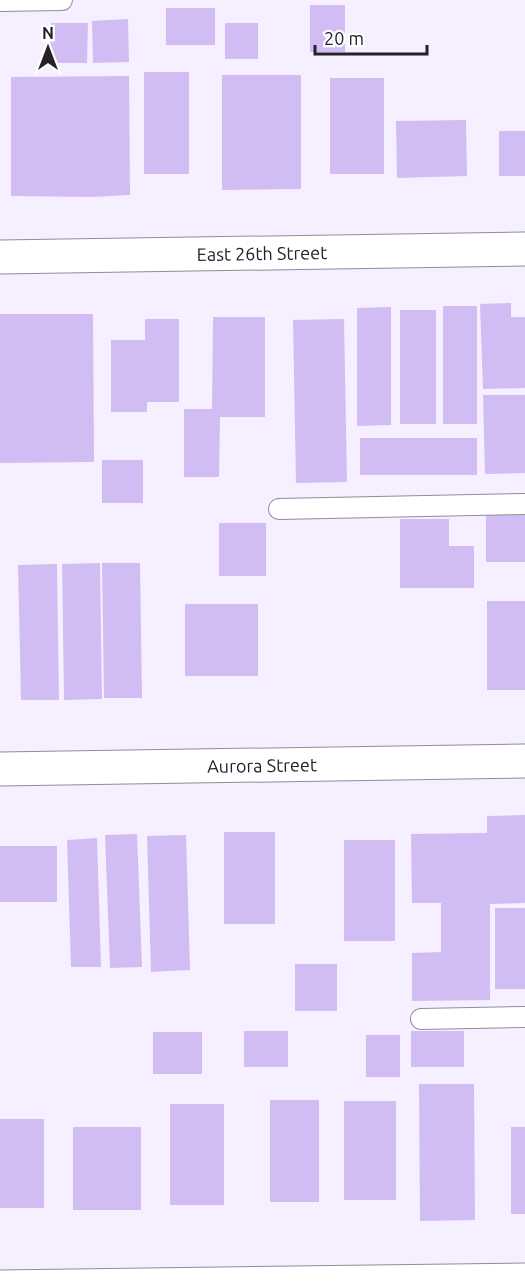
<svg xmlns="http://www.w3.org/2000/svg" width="525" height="1288" viewBox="0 0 525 1288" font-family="Ubuntu,sans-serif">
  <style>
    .building { fill: #d1bdf3 }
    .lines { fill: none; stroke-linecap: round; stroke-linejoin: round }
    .lane-casing { stroke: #918c9a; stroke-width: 22 }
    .street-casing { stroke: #918c9a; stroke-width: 35 }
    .lane { stroke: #fff; stroke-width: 20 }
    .street { stroke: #fff; stroke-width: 33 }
    .labels { text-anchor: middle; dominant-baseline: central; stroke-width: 6; stroke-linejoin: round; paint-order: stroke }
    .street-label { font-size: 18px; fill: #242228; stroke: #fff }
  </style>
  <rect width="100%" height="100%" fill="#f5efff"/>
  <g class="building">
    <rect x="310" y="5" width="35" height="47"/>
    <rect x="166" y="8" width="49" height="37"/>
    <path d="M128,19l1,43 -36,1 -1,-42z"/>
    <path d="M51,23h37l-1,40h-37z"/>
    <rect x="225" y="23" width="33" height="36"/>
    <rect x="144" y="72" width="45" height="102"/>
    <path d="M222,75h79v114l-79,1z"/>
    <path d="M129,76l1,119 -38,2 -81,-1v-119z"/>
    <rect x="330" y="78" width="54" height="96"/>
    <path d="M466,120l1,56 -70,2 -1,-57z"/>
    <rect x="499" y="131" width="26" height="45"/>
    <path d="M511,303v14h14v71l-42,1 -3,-85z"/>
    <rect x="443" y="306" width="34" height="118"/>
    <path d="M391,307v118l-34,1v-118z"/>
    <rect x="400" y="310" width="36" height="114"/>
    <path d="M0,314h93l1,148 -94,1z"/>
    <path d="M213,317h52v100h-45l-1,60h-35v-68h28z"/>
    <path d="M145,319h34v83h-32v10h-36v-72h34z"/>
    <path d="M344,319l3,163 -51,1 -3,-163z"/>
    <path d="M483,395h42v78l-40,1z"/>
    <rect x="360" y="438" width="117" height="37"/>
    <rect x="102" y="460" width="41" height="43"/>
    <rect x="486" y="513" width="39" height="49"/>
    <path d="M400,519h49v27h25v42h-74z"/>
    <rect x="219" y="523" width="47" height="53"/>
    <path d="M100,563l2,136 -38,1 -2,-136z"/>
    <path d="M102,563h38l2,135h-38z"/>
    <path d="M57,564l2,136h-38l-3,-135z"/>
    <rect x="487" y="601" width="38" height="89"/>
    <rect x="185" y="604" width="73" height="72"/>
    <path d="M525,815v88l-35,1v96l-78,1v-48l29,-1v-49h-29l-1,-69 76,-1v-17z"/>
    <rect x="224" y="832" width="51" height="92"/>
    <path d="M137,834l5,133 -32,1 -5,-133z"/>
    <path d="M186,835l4,135 -39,2 -4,-136z"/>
    <path d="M97,838l4,129h-30l-4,-127z"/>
    <rect x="344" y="840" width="51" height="101"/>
    <rect x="0" y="846" width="57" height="56"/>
    <rect x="495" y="908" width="30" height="81"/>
    <rect x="295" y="964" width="42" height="47"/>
    <rect x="244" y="1031" width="44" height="36"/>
    <rect x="411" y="1031" width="53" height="36"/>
    <rect x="153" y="1032" width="49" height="42"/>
    <rect x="366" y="1035" width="34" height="42"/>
    <path d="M419,1084h55l1,136 -55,1z"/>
    <rect x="270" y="1100" width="49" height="102"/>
    <rect x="344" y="1101" width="52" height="99"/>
    <rect x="170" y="1104" width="54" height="101"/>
    <rect x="0" y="1119" width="44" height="89"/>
    <rect x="73" y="1127" width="68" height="83"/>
    <rect x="511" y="1127" width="14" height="87"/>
  </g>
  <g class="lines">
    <g class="lane-casing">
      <g id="lane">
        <path d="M0,1l62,-1"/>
        <path d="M279,509l246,-5"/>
        <path d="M421,1019l104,-2"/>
      </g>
    </g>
    <g class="street-casing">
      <g id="street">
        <path id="s1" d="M0,257l525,-8"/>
        <path id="s2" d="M0,769l525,-8"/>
        <path d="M0,1287l525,-7"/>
      </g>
    </g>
    <use href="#lane" class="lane"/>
    <use href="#street" class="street"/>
  </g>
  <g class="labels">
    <g class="street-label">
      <text stroke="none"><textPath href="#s1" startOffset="262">East 26th Street</textPath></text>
      <text stroke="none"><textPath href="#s2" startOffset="262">Aurora Street</textPath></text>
    </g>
  </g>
  <g transform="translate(48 48)" stroke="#ffffff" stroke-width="4.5" paint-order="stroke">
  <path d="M0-4.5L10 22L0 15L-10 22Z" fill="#242228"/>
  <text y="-9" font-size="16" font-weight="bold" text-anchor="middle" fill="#242228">N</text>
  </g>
  <path d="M315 45v9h112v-9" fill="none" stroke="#242228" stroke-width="3"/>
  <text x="324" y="45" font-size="18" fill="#242228" stroke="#ffffff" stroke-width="4.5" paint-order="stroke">20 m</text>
</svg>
